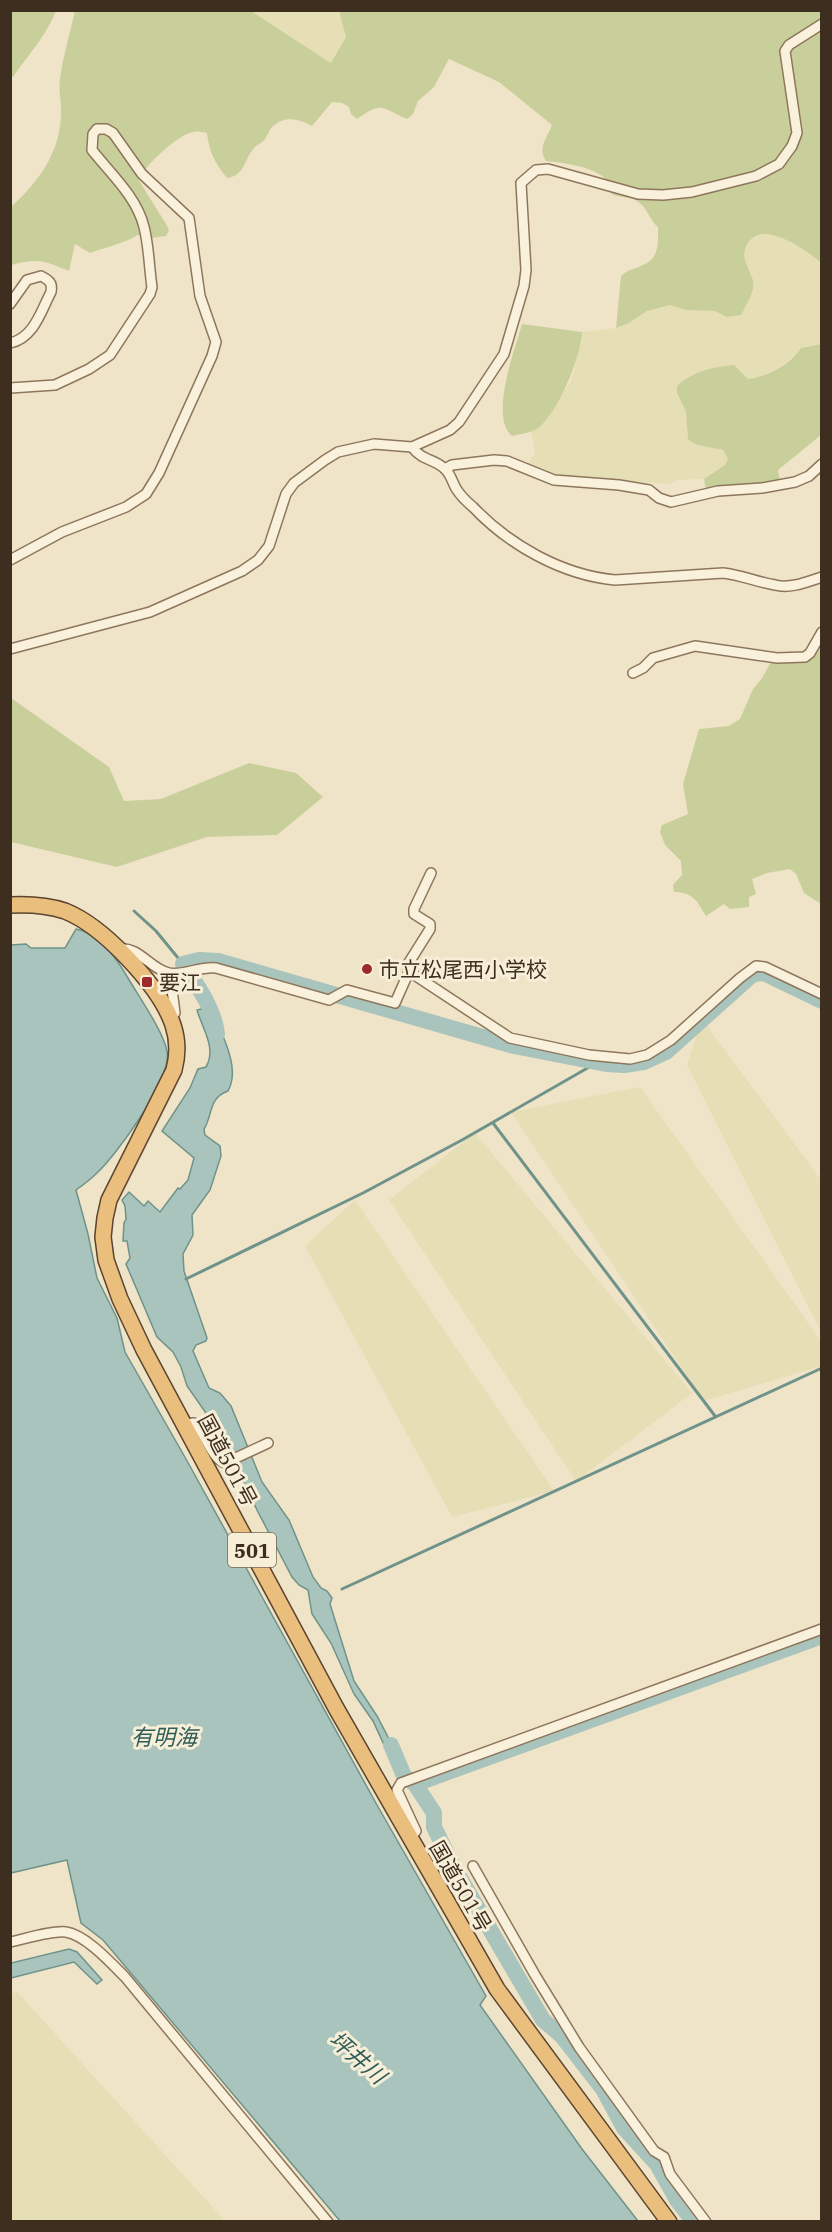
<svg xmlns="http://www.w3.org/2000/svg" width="832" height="2232" viewBox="0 0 832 2232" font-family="'IBM Plex Serif','Noto Sans JP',serif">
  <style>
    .farmland { fill: #e6deb5 }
    .green { fill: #c9cf9b }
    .water { fill: #a9c4bc; stroke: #6f938a; stroke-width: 1.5 }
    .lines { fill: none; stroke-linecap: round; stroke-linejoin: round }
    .stream { stroke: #6f938a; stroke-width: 3 }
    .river { stroke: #a9c4bc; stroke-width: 16 }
    .minor-casing { stroke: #8d765c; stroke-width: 12 }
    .trunk-casing { stroke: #5b4430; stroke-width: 18 }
    .minor { stroke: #faf1dc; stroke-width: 9 }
    .trunk { stroke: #eabe7c; stroke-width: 15 }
    .poi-dot { fill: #9e2a2b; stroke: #f7eed8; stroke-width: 2 }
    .labels { text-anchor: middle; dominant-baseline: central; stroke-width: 6; stroke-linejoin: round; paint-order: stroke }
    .shield { fill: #f7eed8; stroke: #756857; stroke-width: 1.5 }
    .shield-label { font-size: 20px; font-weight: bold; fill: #3d2e20 }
    .poi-label { font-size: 21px; fill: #3d2e20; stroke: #f7eed8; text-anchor: start }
    .street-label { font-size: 21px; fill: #3d2e20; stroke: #f7eed8 }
    .water-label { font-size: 22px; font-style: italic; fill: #2f5d5a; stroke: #f7eed8 }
  </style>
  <rect width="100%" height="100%" fill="#f0e4c8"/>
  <g class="farmland">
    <path d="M251,11h88l7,26 -14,26z"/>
    <path d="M757,235l23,1 32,18 9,9v81l-20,4 -4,6 -22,16 -20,9 -78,14 9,19 2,28 9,5 26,5 5,9 -2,6 -22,14 -25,1 -10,4 -115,-7 -11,-9 -13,1 -2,-6 7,-9 -4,-23 8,-3 32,-47 11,-41v-8l34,-4 13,-5 18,-12 23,-6 15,5 30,1 12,6 25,-42 -8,-12 1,-13 6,-13z"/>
    <path d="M702,1019l119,161v152l-134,-267z"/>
    <path d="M640,1087l181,254v25l-117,35 -193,-289z"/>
    <path d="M475,1133l217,260 -116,88 -187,-281z"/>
    <path d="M355,1200l199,291 -102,26 -147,-271z"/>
    <path d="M17,1992l208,229h-214l-1,-227z"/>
  </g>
  <g class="green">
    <path d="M10,11h46c-10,25 -28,44 -43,66h-3z"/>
    <path d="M75,11h176l80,52 15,-26 -7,-26h482v252c-15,-14 -66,-49 -76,-13 -4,15 11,24 8,39 -2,8 -8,18 -12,26l-14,2 -12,-6 -30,-1 -15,-5 -23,6 -18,12 -13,5 5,-52c7,-7 14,-7 22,-11 17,-7 15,-23 15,-38 -9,-7 -10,-19 -21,-26 -13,-8 -30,2 -31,-22 -15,-13 -41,-16 -60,-18 -9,-13 1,-23 6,-36l-53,-43 -50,-23 -15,28 -16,14 -5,13 -6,5c-27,-12 -25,-18 -50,0l-6,-5 -2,-7 -7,-4 -10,-1 -20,24c-13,-7 -27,-11 -40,1 -3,3 -4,8 -7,12 -2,4 -8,5 -11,9 -10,11 -9,28 -27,30 -12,-15 -18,-26 -20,-45 -4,-1 -10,-2 -14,-1 -18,4 -45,32 -55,47l28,45 3,6 -3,6 -15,2 -14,-3c-6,6 -36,14 -47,18l-15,-9 -6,27c-26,-11 -31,-13 -58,-6v-58c27,-25 48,-52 50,-91 1,-12 -3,-25 -1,-37 3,-23 10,-46 15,-68z"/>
    <path d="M522,324l60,8c0,23 -25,83 -44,96 -7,5 -18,6 -26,8 -23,-19 3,-87 10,-112z"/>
    <path d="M821,344v91l-43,35 2,12 -56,3 -18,5 -2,-11 21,-14 3,-6 -5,-9 -26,-5 -9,-5 -2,-28 -9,-19v-7c16,-15 36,-19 57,-21l14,14c19,-2 43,-15 53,-31z"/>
    <path d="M821,644v260l-17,-11 -8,-19 -6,-5 -23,4 -15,6 4,15 -7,3v10l-19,2 -6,-5 -18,12c-9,-15 -13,-24 -32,-24l-1,-7 9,-10 -1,-14 -16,-16 -5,-13 2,-7 26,-11 -5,-30 16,-55 30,-3 11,-7 13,-30 9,-11 10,-18 42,-5z"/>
    <path d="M11,698l98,69 15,34 37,-2 88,-36 47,10 27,24 -46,38 -70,2 -90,30 -106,-25z"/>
  </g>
  <g class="water">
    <path d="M76,929c23,4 41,30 52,49 11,19 35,53 39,73 6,27 -50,103 -70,122 -6,6 -14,12 -21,17l12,44 9,44 20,40 8,34 61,107 191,346 109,191 -6,9 102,144 56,72h-298l-237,-281 -22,-17 -14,-63 -56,13v-928l15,-1 5,4h34z"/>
    <path d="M201,1009l7,6 5,-2c9,22 28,55 15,78 -20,7 -15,24 -24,38l1,6 15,11 1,10 -11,34 -18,25 1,20 -10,19 1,17 23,67 -1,3 -10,4 -3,6 16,37 11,5 11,13 31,76 27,38 24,57 8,11 6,3 5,7 -2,6 24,77 23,35 24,46 -3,2 -12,-15 -13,-28 -19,-27 -23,-51 -19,-29 -4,-24 -9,-5 -7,-8 -34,-65 -32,-66 -7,-20 -11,-10 -21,-30 -6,-19 -8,-15 -16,-15 -31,-73 4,-6 -3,-17h-4l1,-18 2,-4 -1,-13 -3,-6 7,-8 15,14 4,-5 12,11 18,-24 2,1 8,-9 6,-22 -32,-27 28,-43 8,-19 8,-2c11,-19 -4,-39 -9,-57z"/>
    <path d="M69,1949l8,3 25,28 -5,4 -23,-22 -63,16v-15z"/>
  </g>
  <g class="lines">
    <g class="stream">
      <path d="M134,911l22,20 27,33"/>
      <path d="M493,1123l222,293"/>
      <path d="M186,1279l177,-86 99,-53 136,-78"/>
      <path d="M342,1589l480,-221"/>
    </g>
    <g class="river">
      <path d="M217,1034c-3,-26 -20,-49 -34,-70l16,-4 19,1 296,85 92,18 18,1 20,-3 22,-10 87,-78 11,-1 58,28"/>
      <path d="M391,1745l13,31 11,8 19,29v14l19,39 90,154 19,16 41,53 21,39 33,36 20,36 17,22"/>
      <path d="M415,1784l407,-148"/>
    </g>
    <g class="minor-casing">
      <g id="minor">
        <path d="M10,304l17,-24 14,-4c8,4 12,7 10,16 -10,19 -17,46 -41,51"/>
        <path d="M10,388l45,-3 34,-16 21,-14 40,-61 2,-7c-3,-20 -3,-41 -8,-60 -7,-30 -34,-54 -52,-77l1,-16 4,-5h9l7,4 29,41 47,44 11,78 16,46 -4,14 -53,117 -13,21 -20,13 -64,25 -52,28"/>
        <path d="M412,447c10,14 24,12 34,23 5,5 7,14 11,20 4,6 10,12 16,17 36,38 89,68 142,73l108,-7c18,2 34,9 52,12 15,4 32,-3 47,-8"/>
        <path d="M445,469l7,-4 42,-5 13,1 47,19 65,5 30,5 10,8 12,4 47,-11 44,-3 33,-6 14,-6 13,-12"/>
        <path d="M10,649l140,-37 92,-41 16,-11 11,-14 17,-52 8,-11 31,-23 13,-8 36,-8 38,3 38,-17 9,-8 45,-68 20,-68 2,-16 -5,-87 15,-13 12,-1 90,25 25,1 29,-3 64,-16 23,-12 13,-18 5,-13 -12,-82 4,-6 33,-21"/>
        <path d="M633,673l10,-5 10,-10 42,-12 82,12 28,-1 5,-4 12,-21"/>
        <path d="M119,949c20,-3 31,20 50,24 13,3 32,-7 47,-5l113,32 18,-10 48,13 12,-27 2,-2h4l97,64 79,17 41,4 17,-4 24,-15 69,-62 16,-12 9,1 57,27"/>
        <path d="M170,974l5,39 -5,5"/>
        <path d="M409,974l-1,-10 22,-35v-5l-16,-10v-5l17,-36"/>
        <path d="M185,1424l9,-1c12,11 17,35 31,40l43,-20"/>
        <path d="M410,1839l6,-8 -19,-41 4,-7 421,-154"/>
        <path d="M473,1866l62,109 44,72 75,104 10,6 6,17 36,48"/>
        <path d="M10,1942c15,-3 42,-12 56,-10 20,3 46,32 59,45l203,245"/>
      </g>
    </g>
    <g class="trunk-casing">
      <path id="trunk" d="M10,905c19,-1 37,0 55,6 38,15 95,75 108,114 5,15 5,30 1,45l-65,130 -4,18 -2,19 3,23 14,39 24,51 192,358 161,281 172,233"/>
    </g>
    <use href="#minor" class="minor"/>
    <use href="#trunk" class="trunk"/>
  </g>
  <g class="poi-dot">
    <circle cx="367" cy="969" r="6"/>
    <rect x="141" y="976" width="12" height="12" rx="3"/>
  </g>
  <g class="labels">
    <rect class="shield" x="228" y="1533" width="48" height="34" rx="4.5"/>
    <g class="shield-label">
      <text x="252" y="1550">501</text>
    </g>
    <g class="poi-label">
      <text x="379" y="969">市立松尾西小学校</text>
      <text x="159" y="982">要江</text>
    </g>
    <g class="street-label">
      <text transform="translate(228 1460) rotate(62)">国道501号</text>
      <text transform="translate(461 1886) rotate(60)">国道501号</text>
    </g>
    <g class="water-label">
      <text x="164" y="1736">有明海</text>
      <text transform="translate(358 2057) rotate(41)">坪井川</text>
    </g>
  </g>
  <rect width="832" height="2232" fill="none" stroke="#3d2e20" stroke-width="24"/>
</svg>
